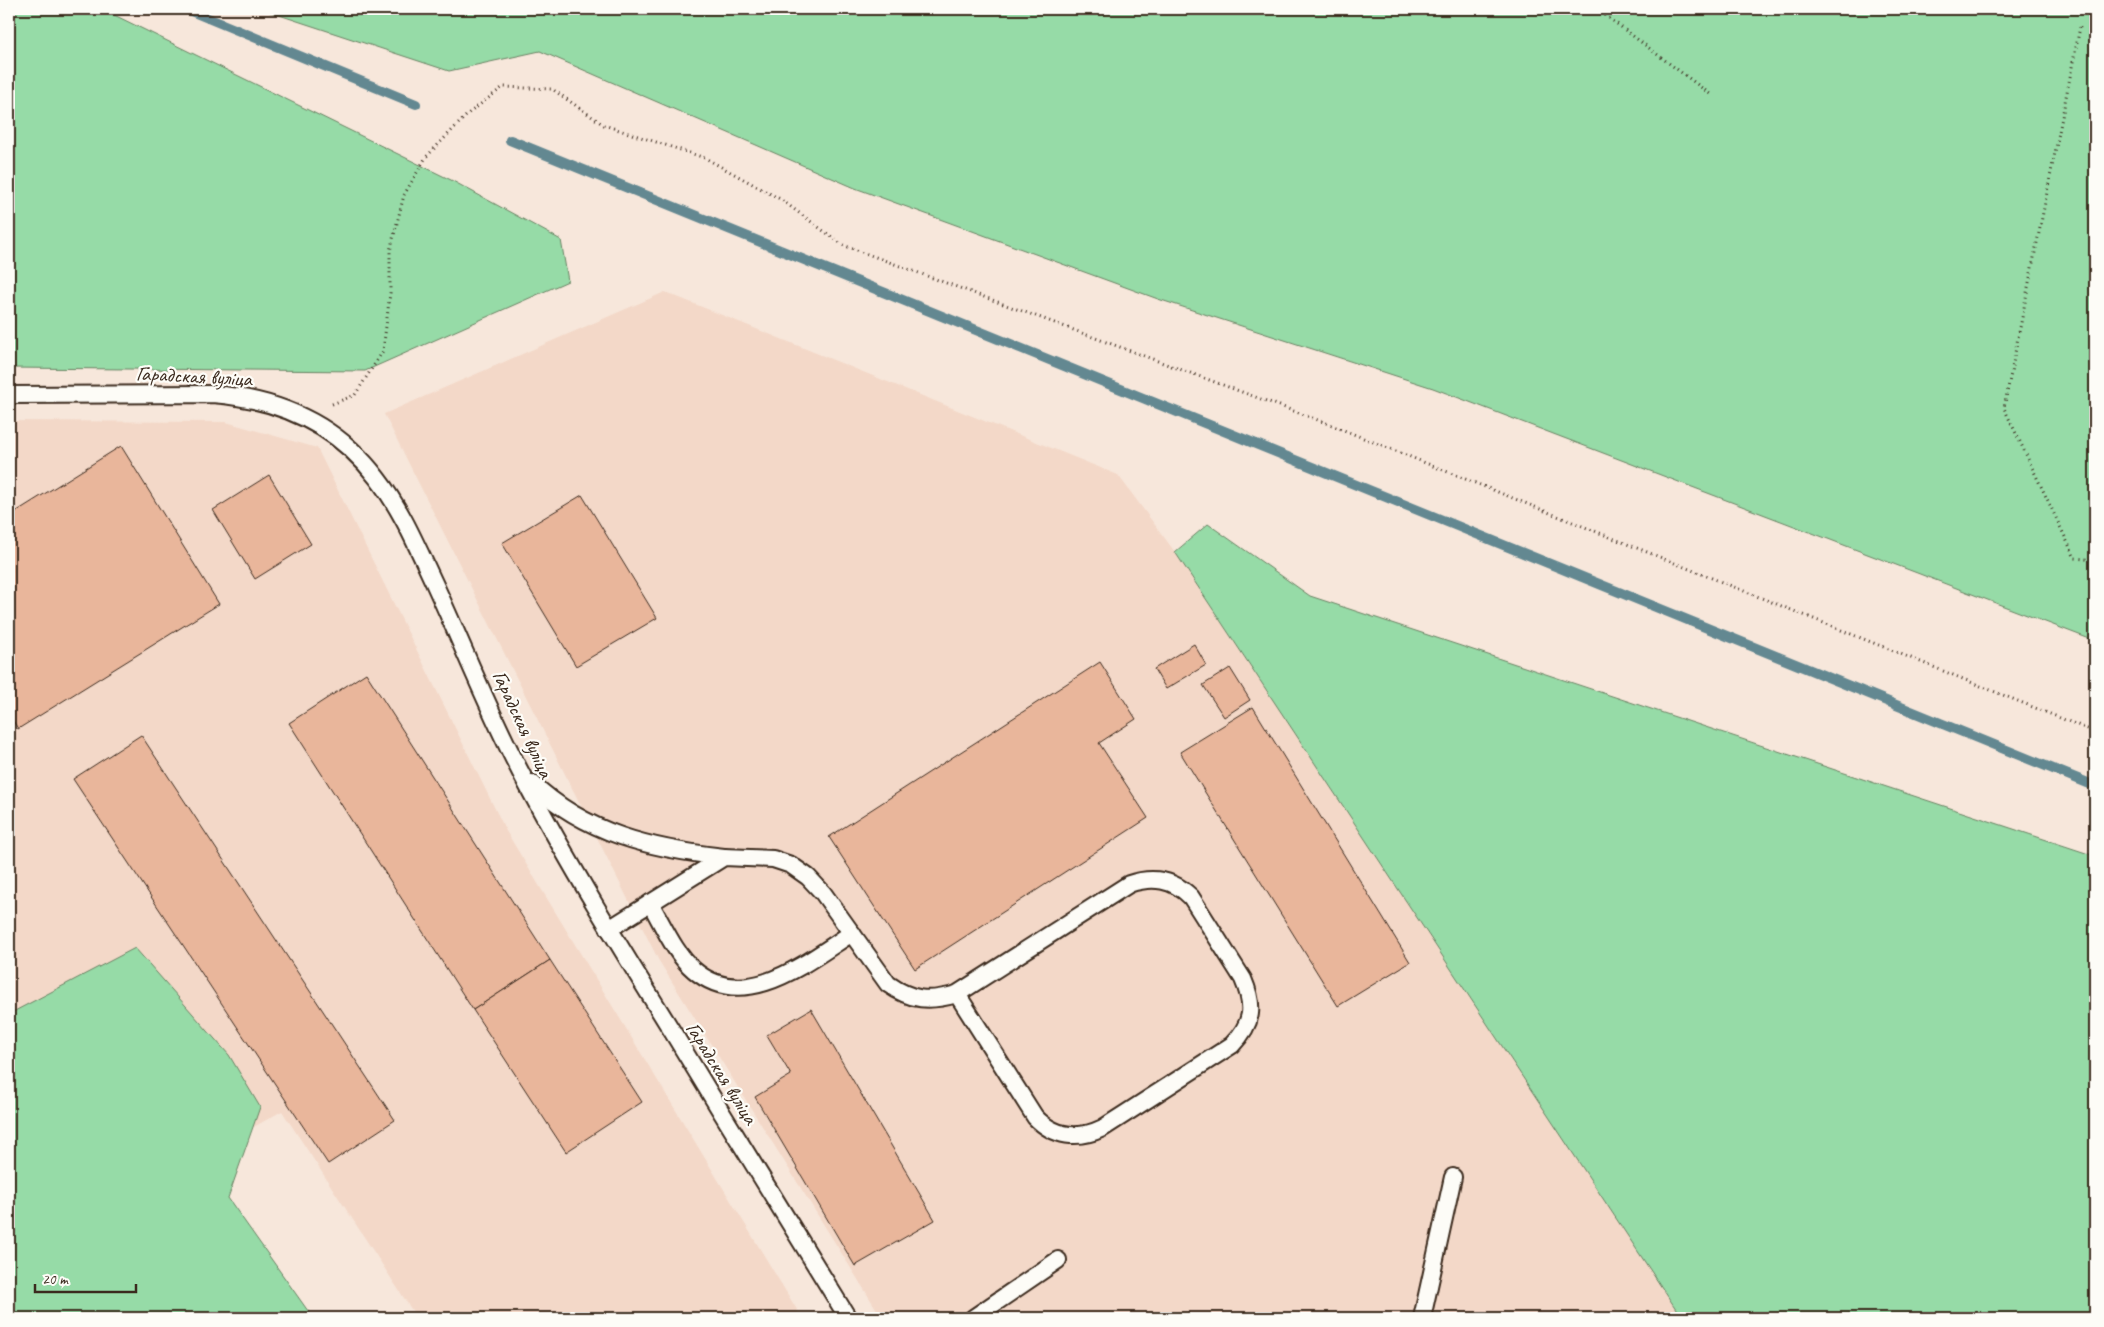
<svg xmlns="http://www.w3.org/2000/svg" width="2104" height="1327" viewBox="0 0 2104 1327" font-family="Caveat,sans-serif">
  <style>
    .built { fill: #f3d8c8 }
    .green { fill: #96dba7; stroke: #688262 }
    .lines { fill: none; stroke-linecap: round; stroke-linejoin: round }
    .stream { stroke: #638891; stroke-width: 10 }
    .building { fill: #e9b69b; stroke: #3b2a1e }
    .lane-casing { stroke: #3b2a1e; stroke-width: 20 }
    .path { stroke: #3b2a1e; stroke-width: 3; stroke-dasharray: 1 4; stroke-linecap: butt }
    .lane { stroke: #fdfcf7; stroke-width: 16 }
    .labels { text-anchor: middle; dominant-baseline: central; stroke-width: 4.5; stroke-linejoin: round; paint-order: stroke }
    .street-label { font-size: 21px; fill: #3b2a1e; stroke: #fdfcf7 }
  </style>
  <rect width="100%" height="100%" fill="#f7e7db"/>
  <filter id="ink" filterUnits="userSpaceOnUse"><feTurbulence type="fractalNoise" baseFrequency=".02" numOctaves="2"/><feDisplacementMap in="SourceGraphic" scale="10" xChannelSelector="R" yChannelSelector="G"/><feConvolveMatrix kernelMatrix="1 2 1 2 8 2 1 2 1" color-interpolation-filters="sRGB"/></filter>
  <g filter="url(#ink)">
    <g class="built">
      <path d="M665,292l453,183 57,77 507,766h-800l-223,-357 -275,-547z"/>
      <path d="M9,421l217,1 91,26 189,383 296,487h-385l-135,-207 -273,154z"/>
    </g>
    <g class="green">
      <path d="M9,9h93l349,171 110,60 7,41 -203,90 -356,-3z"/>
      <path d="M261,9h1834v632l-662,-253 -275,-89 -303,-111 -315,-137 -91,20z"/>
      <path d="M1208,524l102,72 785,260v462h-413l-507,-766z"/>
      <path d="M135,948l94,107 31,52 -32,91 85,120h-304v-304z"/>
    </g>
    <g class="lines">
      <g class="stream">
        <path d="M186,9l230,95"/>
        <path d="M510,140l1585,646"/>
      </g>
    </g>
    <g class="building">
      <path d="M121,446l98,158 -201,125 -9,-15v-140l3,-3 -3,-5v-50z"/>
      <path d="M269,475l42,69 -56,35 -42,-69z"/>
      <path d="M582,495l75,123 -81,48 -74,-123z"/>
      <path d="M1194,644l12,21 -40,24 -12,-20z"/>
      <path d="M1100,662l36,57 -37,24 49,75 -233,151 -86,-132z"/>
      <path d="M1230,668l20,32 -26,17 -21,-32z"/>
      <path d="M366,673l184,287 -77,50 -184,-287z"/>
      <path d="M1253,707l157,255 -72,44 -158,-254z"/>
      <path d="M141,735l254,385 -67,44 -255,-385z"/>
      <path d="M550,960l92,142 -76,50 -93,-142z"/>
      <path d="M811,1009l124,211 -80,46 -100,-169 36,-22 -24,-40z"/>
    </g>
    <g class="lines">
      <g class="lane-casing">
        <g id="lane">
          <path d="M9,395l203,-1c66,5 124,30 165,84 25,32 41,71 58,107 29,63 55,129 87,190 46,88 98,172 150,256 58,96 117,191 176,287"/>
          <path d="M532,783c54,51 120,66 192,74"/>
          <path d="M650,903c13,22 25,51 44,67 51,44 114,-9 158,-37"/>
          <path d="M609,929l115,-72 49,2 18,6 17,12 15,16 65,91c24,17 41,18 69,10l172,-110c24,-8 44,-5 62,13l52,82c12,28 10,44 -11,66l-129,83c-25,12 -49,9 -68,-11l-78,-123"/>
          <path d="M973,1318l85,-58"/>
          <path d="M1422,1318l31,-141"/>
        </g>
      </g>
      <g class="path">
        <path d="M1597,9l113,85"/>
        <path d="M2080,27l-76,381 71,150 20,2"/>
        <path d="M332,404l23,-9 28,-44 7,-58v-42l14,-56 22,-38 43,-44 34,-26 49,2 52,36 101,33 75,41 63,46 483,178 769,309"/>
      </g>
      <use href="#lane" class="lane"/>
    </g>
  </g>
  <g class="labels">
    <g class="street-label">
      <text transform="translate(194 376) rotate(3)">Гарадская вуліца</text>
      <text transform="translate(523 724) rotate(65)">Гарадская вуліца</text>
      <text transform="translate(722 1073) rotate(58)">Гарадская вуліца</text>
    </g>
  </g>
  <rect width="2104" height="1327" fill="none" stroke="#fdfcf7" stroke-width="30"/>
  <rect x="15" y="15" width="2074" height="1297" fill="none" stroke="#3b2a1e" stroke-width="2" filter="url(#ink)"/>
  <path d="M35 1284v8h101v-8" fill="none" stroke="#3b2a1e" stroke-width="2.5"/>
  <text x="42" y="1284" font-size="15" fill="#3b2a1e" stroke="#fdfcf7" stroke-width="4" paint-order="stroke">20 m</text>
</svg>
